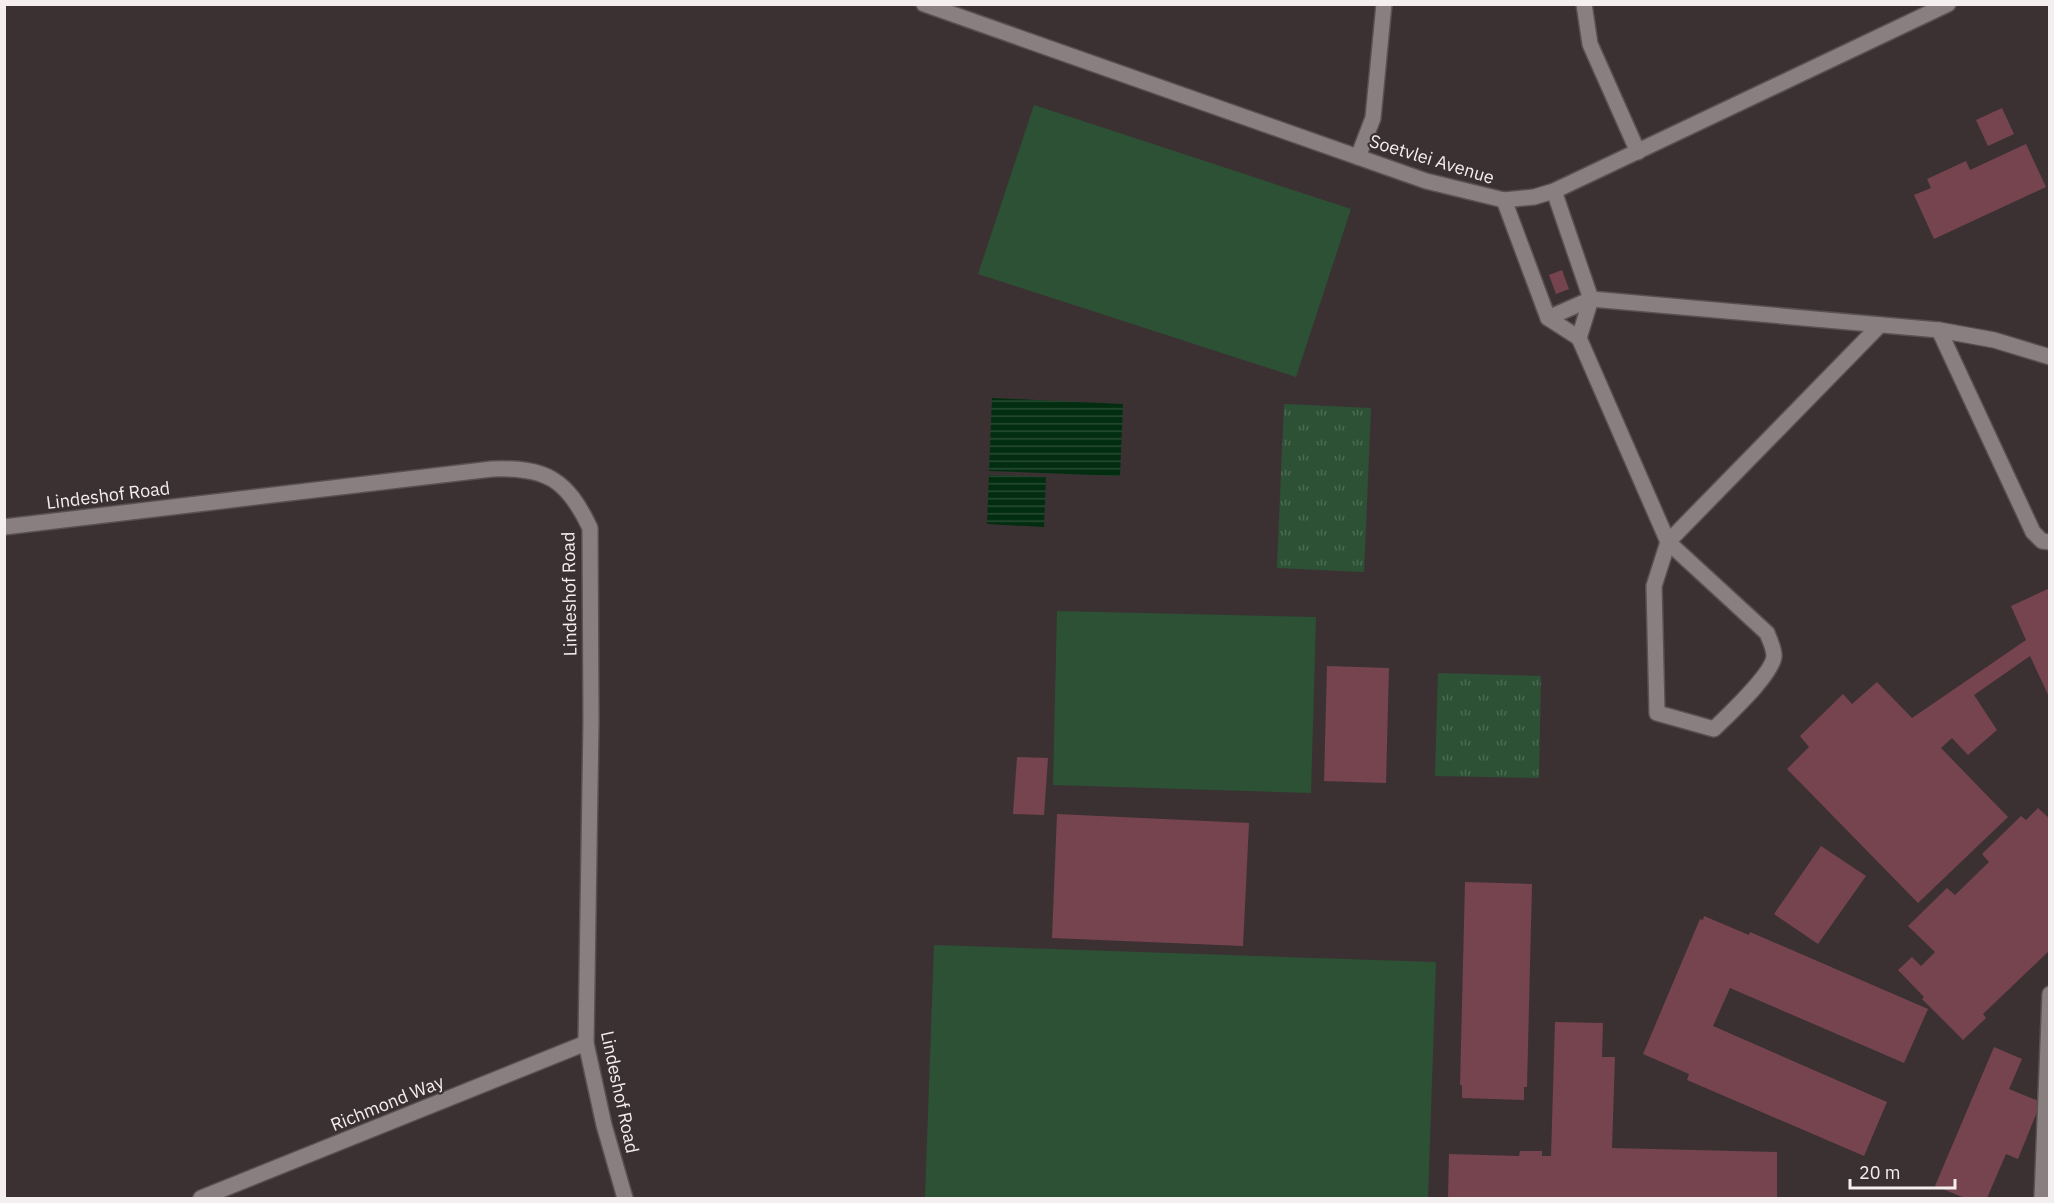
<svg xmlns="http://www.w3.org/2000/svg" width="2054" height="1203" viewBox="0 0 2054 1203" font-family="'IBM Plex Sans',sans-serif">
  <style>
    .grass { fill: #2d5135 }
    .park { fill: url(#park-tufts) }
    .water { fill: url(#water-rules) }
    .building { fill: #76444e }
    .lines { fill: none; stroke-linecap: round; stroke-linejoin: round }
    .service-casing { stroke: #595051; stroke-width: 18 }
    .minor-casing { stroke: #595051; stroke-width: 18 }
    .service { stroke: #8a7f80; stroke-width: 15 }
    .minor { stroke: #8a7f80; stroke-width: 15 }
    .labels { text-anchor: middle; dominant-baseline: central; stroke-width: 4.5; stroke-linejoin: round; paint-order: stroke }
    .street-label { font-size: 18px; fill: #f5eeef; stroke: #3b3133 }
  </style>
  <defs>
    <pattern id="park-tufts" width="24" height="20" patternUnits="userSpaceOnUse" patternTransform="scale(1.5)"><rect width="24" height="20" fill="#2d5135"/><path d="M3 7l-1-3M5 7V3M7 7l1-3M15 17l-1-3M17 17v-4M19 17l1-3" fill="none" stroke="#4c6a53"/></pattern>
    <pattern id="water-rules" width="6" height="5" patternUnits="userSpaceOnUse" patternTransform="scale(1.5)"><rect width="6" height="5" fill="#022d10"/><path d="M0 2.5h6" fill="none" stroke="#284c33"/></pattern>
  </defs>
  <rect width="100%" height="100%" fill="#3b3133"/>
  <g class="grass">
    <path d="M1034,105l317,104 -55,168 -318,-103z"/>
    <path d="M1057,611l259,6 -5,176 -258,-8z"/>
    <path d="M934,945l502,17 -8,236h-503z"/>
  </g>
  <g class="park">
    <path d="M1284,404l87,4 -7,164 -87,-4z"/>
    <path d="M1438,673l103,3 -2,102 -104,-2z"/>
  </g>
  <g class="water">
    <path d="M992,398l131,6 -3,72 -131,-5z"/>
    <path d="M989,475l57,2 -2,50 -57,-3z"/>
  </g>
  <g class="building">
    <path d="M2002,108l12,26 -26,12 -12,-26z"/>
    <path d="M2026,144l20,43 -112,52 -20,-44 17,-7 -4,-9 39,-18 4,9z"/>
    <path d="M1562,270l7,19 -13,5 -7,-19z"/>
    <path d="M2050,588v111l-20,-43 -56,39 23,35 -29,25 -16,-17 -11,10 67,69 -90,86 -131,-134 22,-22 -9,-11 43,-42 9,10 25,-22 35,36 114,-78 -15,-34z"/>
    <path d="M1327,666l62,2 -3,115 -62,-2z"/>
    <path d="M1017,757l31,1 -4,57 -31,-1z"/>
    <path d="M2038,808l12,11v131l-67,64 3,4 -23,22 -41,-41 2,-2 -26,-27 14,-13 9,9 14,-14 -27,-26 39,-38 8,7 34,-33 -7,-8 39,-38 5,4z"/>
    <path d="M1057,814l192,9 -6,123 -191,-8z"/>
    <path d="M1821,846l45,30 -48,68 -44,-30z"/>
    <path d="M1465,882l67,2 -5,203h-3v13l-62,-2v-13h-2z"/>
    <path d="M1704,916l45,19 1,-3 178,77 -24,54 -174,-75 -17,38 174,76 -23,54 -177,-76 2,-6 -46,-20 57,-135 3,1z"/>
    <path d="M1555,1022l48,1 -1,34h13l-3,91 165,4v46h-329l1,-44 70,2 1,-5h22v5h9z"/>
    <path d="M1994,1047l28,12 -13,30 32,13 -23,57 -12,-5 -19,44h-22l-30,-12z"/>
  </g>
  <g class="lines">
    <g class="service-casing">
      <g id="service">
        <path d="M1358,157l15,-39 11,-114"/>
        <path d="M1504,200l44,118 31,20 12,-39 -37,-108"/>
        <path d="M1548,318l43,-19 348,31 55,10 56,17"/>
        <path d="M1939,330l94,202 9,9 8,1"/>
        <path d="M1579,338l89,204 99,91c3,8 7,15 7,23 -1,18 -46,59 -60,73l-57,-16 -3,-127 14,-44 212,-217"/>
        <path d="M2042,1198l8,-204"/>
      </g>
    </g>
    <g class="minor-casing">
      <g id="minor">
        <path d="M924,4l502,177 78,19 30,-3 20,-6 394,-187"/>
        <path d="M1584,4l6,40 48,108"/>
        <path d="M4,527l488,-58c54,-2 75,10 98,59l1,194 -5,321 18,82 21,73"/>
        <path d="M201,1198l385,-155"/>
      </g>
    </g>
    <use href="#service" class="service"/>
    <use href="#minor" class="minor"/>
  </g>
  <g class="labels">
    <g class="street-label">
      <text transform="translate(1432 159) rotate(17)">Soetvlei Avenue</text>
      <text transform="translate(108 495) rotate(-7)">Lindeshof Road</text>
      <text transform="translate(569 594) rotate(-91)">Lindeshof Road</text>
      <text transform="translate(620 1092) rotate(78)">Lindeshof Road</text>
      <text transform="translate(387 1103) rotate(-22)">Richmond Way</text>
    </g>
  </g>
  <rect width="2054" height="1203" fill="none" stroke="#f5eeef" stroke-width="12"/>
  <path d="M1850 1179v9h105v-9" fill="none" stroke="#f5eeef" stroke-width="3"/>
  <text x="1859" y="1179" font-size="18" fill="#f5eeef" stroke="#3b3133" stroke-width="4.5" paint-order="stroke">20 m</text>
</svg>
